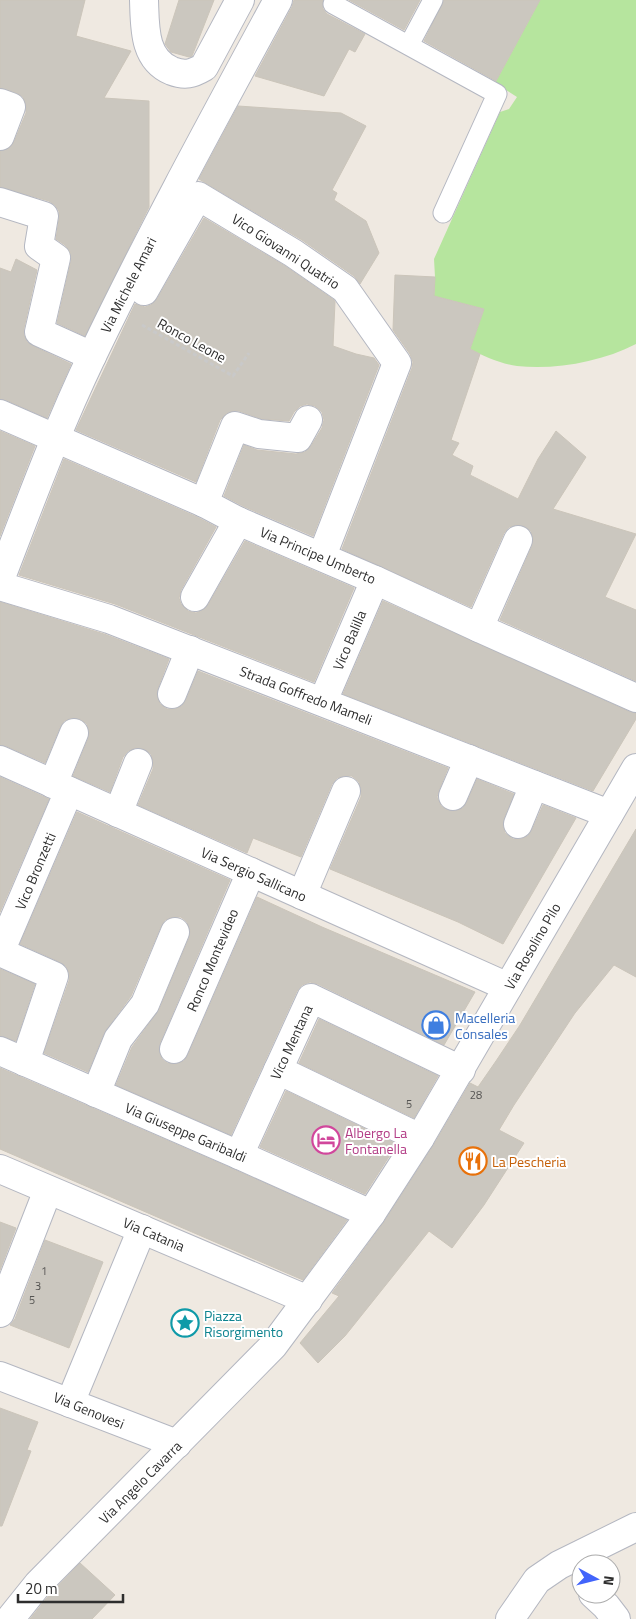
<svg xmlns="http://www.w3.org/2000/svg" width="636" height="1619" viewBox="0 0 636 1619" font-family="'Titillium Web',sans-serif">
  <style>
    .green { fill: #b6e59e }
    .building { fill: #cbc7bf; stroke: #cbc5ba }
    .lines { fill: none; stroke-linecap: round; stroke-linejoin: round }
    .lane-casing { stroke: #b4b7c1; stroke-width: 21 }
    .street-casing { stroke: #b4b7c1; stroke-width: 30 }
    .secondary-casing { stroke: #b4b7c1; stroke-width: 30 }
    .path { stroke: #c9c9c9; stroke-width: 3; stroke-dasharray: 4 2.5; stroke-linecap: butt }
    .lane { stroke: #fff; stroke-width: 19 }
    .street { stroke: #fff; stroke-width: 28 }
    .secondary { stroke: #fff; stroke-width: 28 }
    .labels { text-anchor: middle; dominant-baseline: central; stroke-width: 4; stroke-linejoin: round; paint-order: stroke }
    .number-label { font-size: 11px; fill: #555452 }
    .street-label { font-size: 14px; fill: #2e2e2e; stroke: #fff }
    .shop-label { font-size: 14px; fill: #366cbe; stroke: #fff; text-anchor: start }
    .hotel-label { font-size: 14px; fill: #b23c85; stroke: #fff; text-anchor: start }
    .food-label { font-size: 14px; fill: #c56008; stroke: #fff; text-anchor: start }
    .culture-label { font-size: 14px; fill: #0d838f; stroke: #fff; text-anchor: start }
  </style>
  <rect width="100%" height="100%" fill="#efe9e1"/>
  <path class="green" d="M540,0h96v344c-35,18 -80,26 -119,22 -16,-2 -34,-10 -47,-17l14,-40 -50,-13 1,-19 -1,-18 66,-147 9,-3 8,-12 -22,-14z"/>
  <g class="building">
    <path d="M0,0h85l-9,36 55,15 -27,47 45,3v106l-64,129 -28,-13 14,-62 -1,-9 -5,-7 -9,-6 3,-20v-8l-4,-6 -6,-4 -49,-14v-36l9,-3 5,-6 12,-29v-8l-3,-8 -6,-4 -17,-5z"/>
    <path d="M179,0h35l-22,56 -3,1 -18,-5 -6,-8z"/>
    <path d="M294,0h29v9l4,5 38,20 -10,18 -6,-3 -25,47 -69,-20 37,-69z"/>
    <path d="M349,0h71l-16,30z"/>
    <path d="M444,0h96l-44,81 -72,-40z"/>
    <path d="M238,106l103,7 25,13 -34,64 5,3 -3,7 32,21 13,32 -19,31 -6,-8 -52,-36 -103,-61z"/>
    <path d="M204,218l81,48 49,34 1,2 -2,44 23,8 18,4 5,7 -66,171 -68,-29 -21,-11 20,-51 13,5 39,4 9,-2 6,-6 11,-18 2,-8 -2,-8 -7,-6 -8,-2 -7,2 -6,6 -5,9 -27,-2 -23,-8h-6l-7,3 -6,6 -24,62 -120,-52 59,-126 10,3 6,-2 6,-6z"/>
    <path d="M16,259l21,11 -13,58v7l3,7 6,4 38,18 -24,54 -41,-18 -6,-1v-131l11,4z"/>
    <path d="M395,275l40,2 -1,19 50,13 -14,40 10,5 -29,86 8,3 -7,12 21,11 -3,9 48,24 20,-40 18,-28 30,26 -33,52 83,25 -31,63 31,13v71l-136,-61 32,-74 1,-8 -2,-7 -7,-5 -8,-1 -7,2 -5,6 -33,74 -129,-58 70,-181 1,-6 -3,-8 -17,-24z"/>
    <path d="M0,431l35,15 -35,90z"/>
    <path d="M64,459l133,58 19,10 -35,63 -2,8 2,6 7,7 8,2 7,-3 5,-5 37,-64 109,47 -40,94 -199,-78 -96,-29z"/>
    <path d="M383,601l247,111 6,1v6l-43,72 -250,-97z"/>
    <path d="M0,602l104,32 65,25 -11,29 -1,8 3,8 7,5h8l7,-3 4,-6 12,-29 250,97 -9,22 -2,7 4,9 6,4 8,1 8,-3 4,-6 10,-23 37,15 -10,24 -1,8 2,7 8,6h8l7,-3 4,-6 11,-25 33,13 -73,126 -45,-22 -128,-53 31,-72v-8l-2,-7 -7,-6h-8l-7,2 -5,6 -31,73 -48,-19 -6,15 -109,-48 15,-36v-8l-2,-7 -7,-5 -9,-1 -7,3 -5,6 -13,35 -37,-16 15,-37 1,-8 -2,-7 -7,-5 -9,-1 -7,3 -4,6 -15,36 -39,-17 -6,-1z"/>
    <path d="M0,777l49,22 -49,113z"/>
    <path d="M77,812l153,68 -70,163 -1,8 3,8 5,4 9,1 8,-3 4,-6 69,-158 65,30 153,65 -31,53 -126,-61 -8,-2 -8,3 -5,6 -66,144 -115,-50 16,-38 27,-37 30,-72 1,-8 -3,-8 -6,-5h-8l-8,3 -4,6 -30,70 -27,37 -16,39 -44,-19 25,-72v-8l-3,-7 -6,-4 -40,-18z"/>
    <path d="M636,829v148l-22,-12 -39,48 -61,92 -15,25 25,13 -40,62 -32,43 -23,-17 -84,105 -27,27 -18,-20 39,-47 -7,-3 52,-71 49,-76 37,-63 8,4 18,-26 24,-36z"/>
    <path d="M0,969l35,15 -19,57 -16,-5z"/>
    <path d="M319,1019l119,57 -24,42 -115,-55z"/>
    <path d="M0,1068l233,101 114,51 -44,60 -303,-131z"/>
    <path d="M286,1091l111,53 -32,50 -105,-47z"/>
    <path d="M0,1222l16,6 -16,42z"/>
    <path d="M45,1240l58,22 -34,86 -59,-23 5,-6z"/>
    <path d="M0,1408l38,14 -11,28 4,1 -29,75h-2z"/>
    <path d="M80,1563l35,32 -23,24h-62l20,-25z"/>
  </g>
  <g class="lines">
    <g class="lane-casing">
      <g id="lane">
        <path d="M333,4l164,90 -54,119"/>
        <path d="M409,45l24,-45"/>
      </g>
    </g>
    <g class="street-casing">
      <g id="street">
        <path d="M144,0c1,26 -1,59 28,71 13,5 20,3 32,-4l36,-67"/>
        <path d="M0,103l11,4 -11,29"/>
        <path d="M0,202l44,14 -5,30 17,12 -17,74 53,24"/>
        <path d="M144,291l54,-95 95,57 52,36 52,74 -75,193"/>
        <path d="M204,503l31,-77 24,8 39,4 10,-18"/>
        <path d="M0,580c29,-75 57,-151 92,-224 58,-121 122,-238 186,-356"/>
        <path d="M0,586l109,33 500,195"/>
        <path d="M195,597l43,-76"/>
        <path d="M479,628l39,-88"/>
        <path d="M172,694l18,-44"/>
        <path d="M323,701l52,-121"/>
        <path d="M53,784l21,-51"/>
        <path d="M453,796l16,-37"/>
        <path d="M118,813l20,-50"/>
        <path d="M518,824l16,-39"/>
        <path d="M302,895l44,-104"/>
        <path d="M0,952l69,-161"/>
        <path d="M0,952l54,24 -29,86"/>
        <path d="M174,1049l77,-177"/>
        <path d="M0,1051l239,104 132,59"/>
        <path d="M278,1070l142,68"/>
        <path d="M96,1093l22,-54 27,-35 30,-72"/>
        <path d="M239,1155l72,-157 150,72"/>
        <path d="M0,1169l308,131"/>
        <path d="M0,1313l48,-123"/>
        <path d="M0,1376l177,68"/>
        <path d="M70,1403l72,-174"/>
        <path d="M593,1594l13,12 10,13"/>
        <path d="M510,1619l27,-39 22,-15 77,-38"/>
      </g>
    </g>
    <g class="secondary-casing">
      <g id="secondary">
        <path d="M0,414l204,89 34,18 137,59 104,48 157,70"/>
        <path d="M0,760l508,227"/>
        <path d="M10,1619l28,-35 235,-238 98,-132 49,-76 216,-370"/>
      </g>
    </g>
    <path class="path" d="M142,325l91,51 16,-23"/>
    <use href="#lane" class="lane"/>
    <use href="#street" class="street"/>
    <use href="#secondary" class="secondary"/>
  </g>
  <defs>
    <g id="shop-ring" transform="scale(1.4375)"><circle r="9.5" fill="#fff" stroke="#3f7fe0" stroke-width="1.5"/><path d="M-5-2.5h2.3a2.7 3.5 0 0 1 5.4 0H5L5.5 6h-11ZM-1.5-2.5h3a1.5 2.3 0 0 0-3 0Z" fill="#3f7fe0"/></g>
    <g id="hotel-ring" transform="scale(1.4375)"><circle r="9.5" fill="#fff" stroke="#d1479c" stroke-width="1.5"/><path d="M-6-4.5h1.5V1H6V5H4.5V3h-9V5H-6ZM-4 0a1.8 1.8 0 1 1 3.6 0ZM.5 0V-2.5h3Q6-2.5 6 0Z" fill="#d1479c"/></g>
    <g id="restaurant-ring" transform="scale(1.4375)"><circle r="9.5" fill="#fff" stroke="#e8710a" stroke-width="1.5"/><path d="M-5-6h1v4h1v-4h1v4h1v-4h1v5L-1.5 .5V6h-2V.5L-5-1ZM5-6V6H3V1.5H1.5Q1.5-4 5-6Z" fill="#e8710a"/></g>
    <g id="sight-ring" transform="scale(1.4375)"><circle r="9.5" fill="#fff" stroke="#0f9aa8" stroke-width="1.5"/><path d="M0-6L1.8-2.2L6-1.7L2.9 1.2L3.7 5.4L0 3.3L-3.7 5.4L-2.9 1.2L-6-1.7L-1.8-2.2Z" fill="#0f9aa8"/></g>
  </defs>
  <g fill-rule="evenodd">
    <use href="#shop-ring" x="436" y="1025"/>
    <use href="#hotel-ring" x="326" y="1140"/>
    <use href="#restaurant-ring" x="473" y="1161"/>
    <use href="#sight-ring" x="185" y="1323"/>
  </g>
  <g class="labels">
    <g class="number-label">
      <text x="476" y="1095">28</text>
      <text x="409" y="1104">5</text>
      <text x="44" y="1271">1</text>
      <text x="38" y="1286">3</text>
      <text x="32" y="1300">5</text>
    </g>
    <g class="street-label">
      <text transform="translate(286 251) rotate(33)">Vico Giovanni Quatrio</text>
      <text transform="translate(128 285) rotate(-63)">Via Michele Amari</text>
      <text transform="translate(192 340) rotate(29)">Ronco Leone</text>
      <text transform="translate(318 555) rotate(23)">Via Principe Umberto</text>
      <text transform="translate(349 640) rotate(-67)">Vico Balilla</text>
      <text transform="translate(306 695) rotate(21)">Strada Goffredo Mameli</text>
      <text transform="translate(35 871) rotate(-67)">Vico Bronzetti</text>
      <text transform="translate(254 874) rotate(24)">Via Sergio Sallicano</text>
      <text transform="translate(532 946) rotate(-60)">Via Rosolino Pilo</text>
      <text transform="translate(212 960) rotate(-67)">Ronco Montevideo</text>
      <text transform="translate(291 1042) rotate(-65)">Vico Mentana</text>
      <text transform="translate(186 1132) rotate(23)">Via Giuseppe Garibaldi</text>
      <text transform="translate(154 1234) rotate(23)">Via Catania</text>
      <text transform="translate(89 1410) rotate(22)">Via Genovesi</text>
      <text transform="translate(140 1482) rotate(-45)">Via Angelo Cavarra</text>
    </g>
    <g class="shop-label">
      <text x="455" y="1017">Macelleria<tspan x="455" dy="16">Consales</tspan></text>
    </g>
    <g class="hotel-label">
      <text x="345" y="1132">Albergo La<tspan x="345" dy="16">Fontanella</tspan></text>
    </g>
    <g class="food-label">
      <text x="492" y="1161">La Pescheria</text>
    </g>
    <g class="culture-label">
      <text x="204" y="1315">Piazza<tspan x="204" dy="16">Risorgimento</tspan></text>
    </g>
  </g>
  <g transform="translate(596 1579) rotate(97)"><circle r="24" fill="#ffffff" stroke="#ababab"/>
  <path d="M0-4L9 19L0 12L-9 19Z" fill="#4264fb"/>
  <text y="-8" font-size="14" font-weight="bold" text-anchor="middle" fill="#2e2e2e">N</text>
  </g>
  <path d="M18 1594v8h105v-8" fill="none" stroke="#2e2e2e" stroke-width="2.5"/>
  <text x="25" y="1594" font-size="15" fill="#2e2e2e" stroke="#ffffff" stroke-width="4" paint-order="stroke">20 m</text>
</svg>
